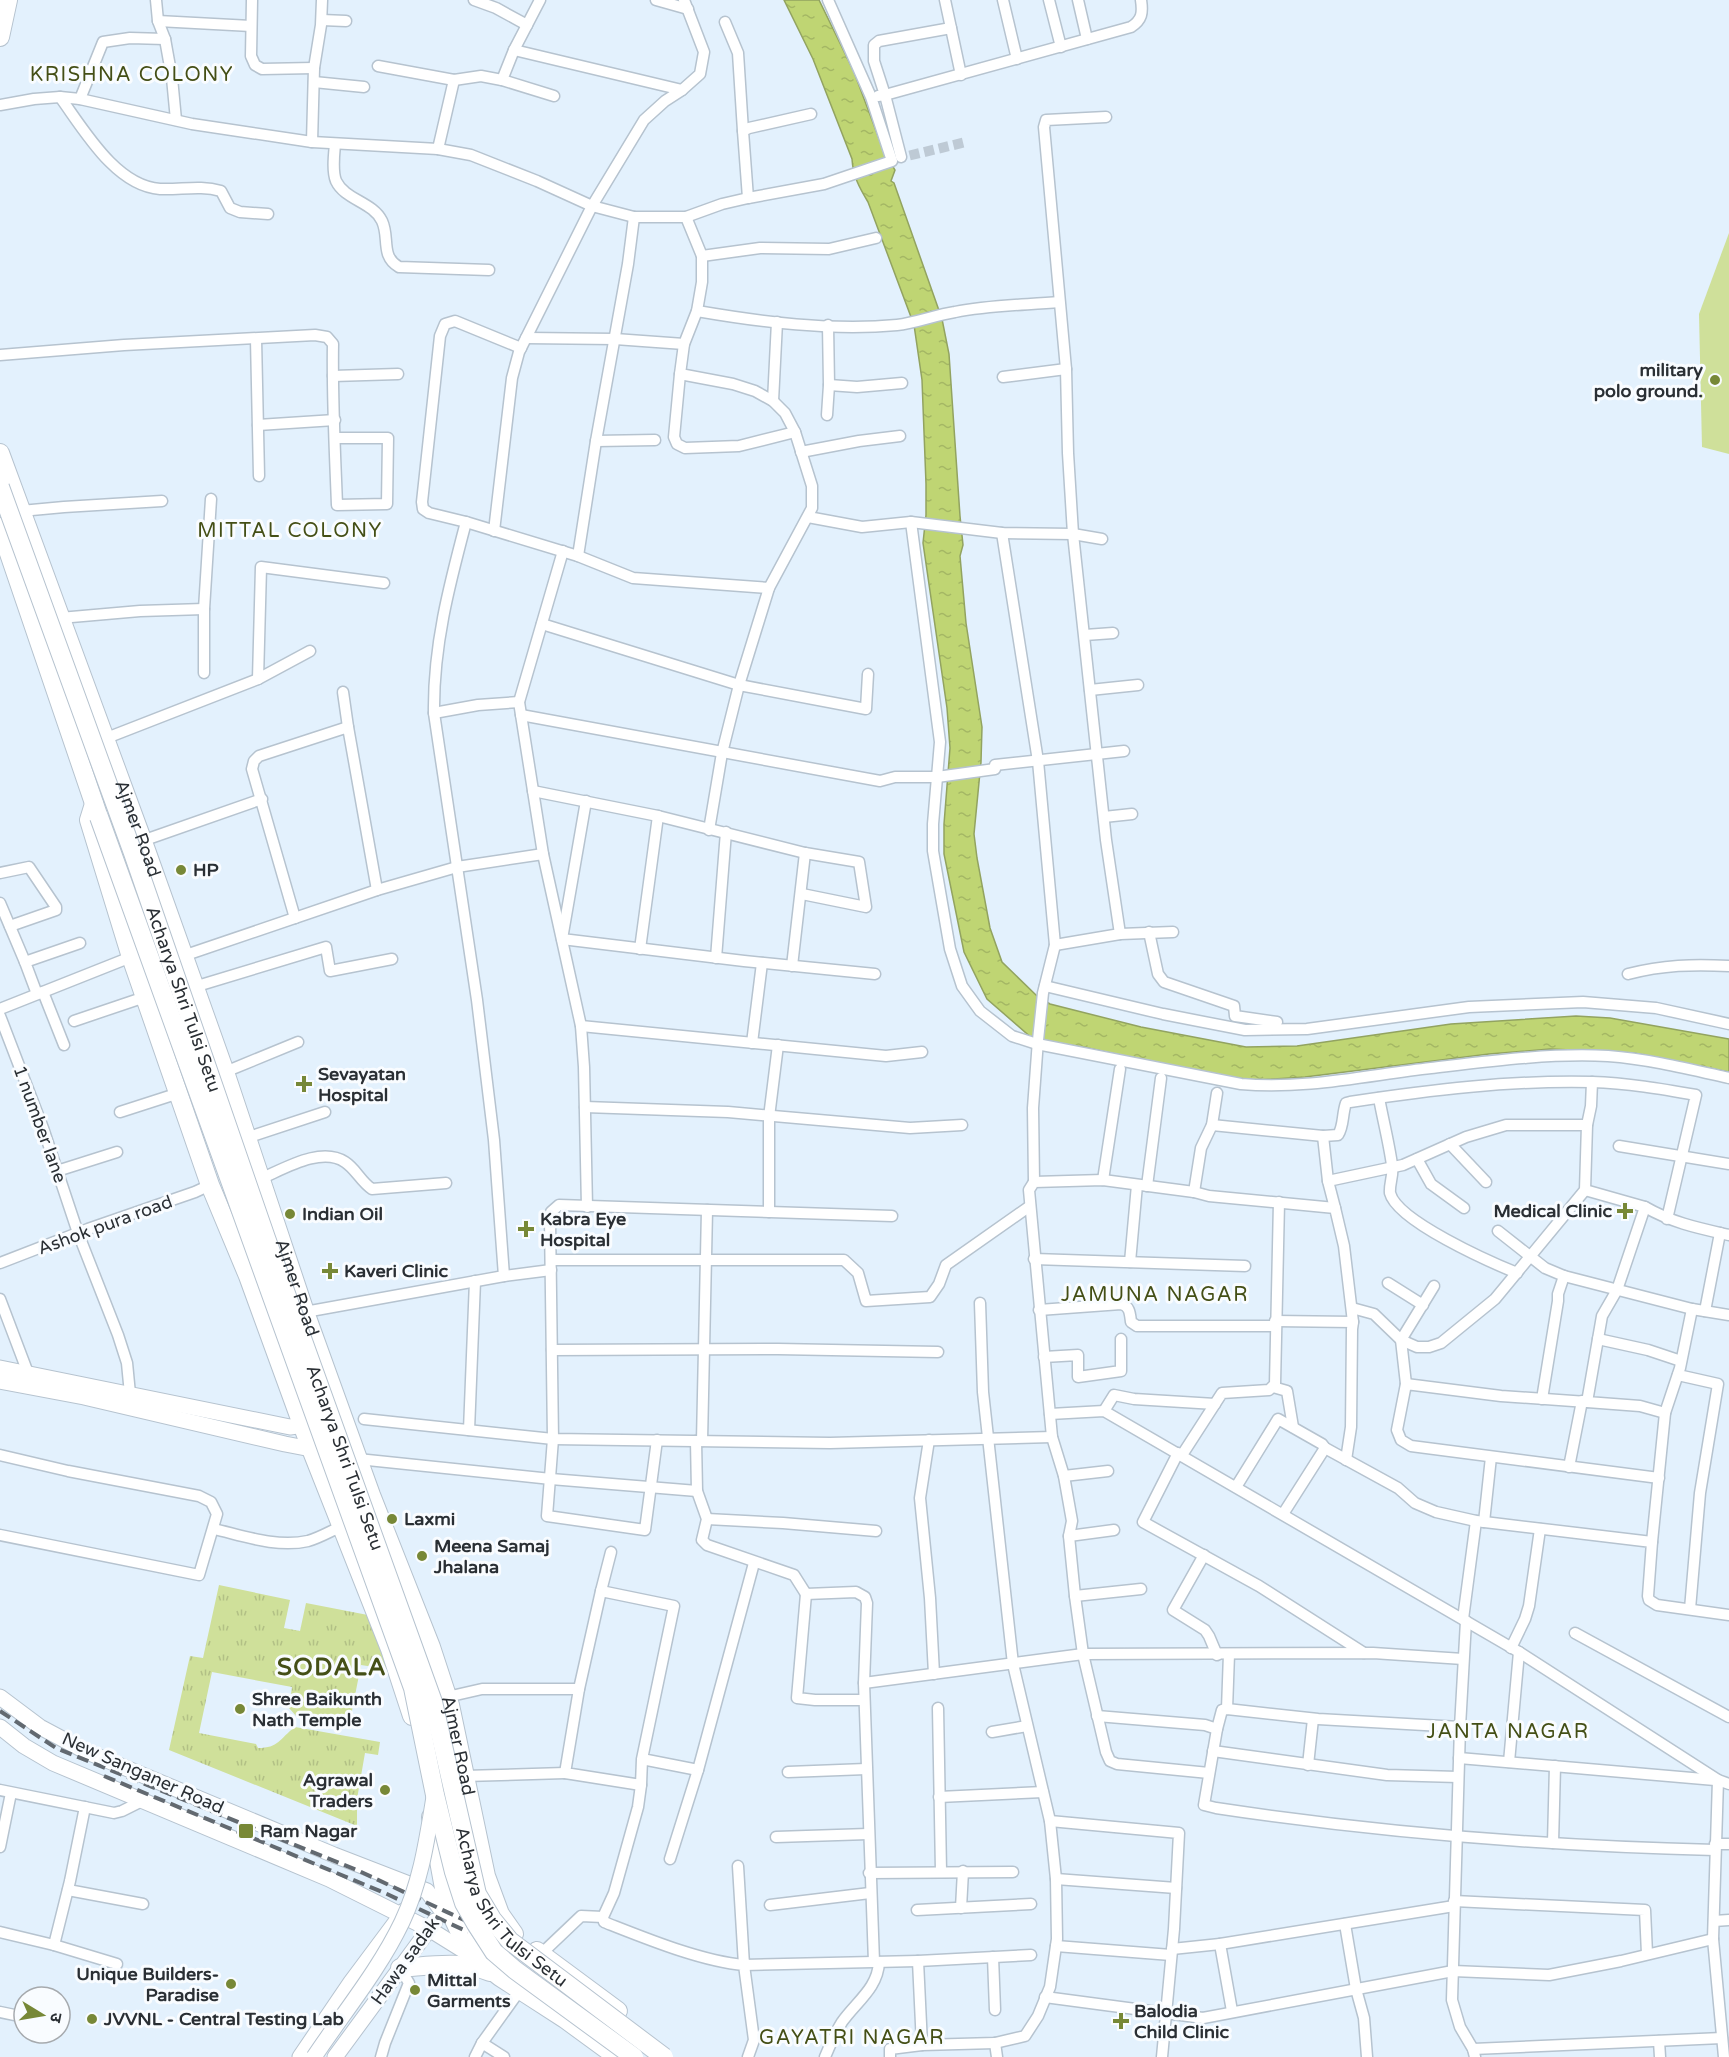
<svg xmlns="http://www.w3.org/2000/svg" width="1729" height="2057" viewBox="0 0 1729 2057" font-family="'Varela Round','Noto Sans Devanagari',sans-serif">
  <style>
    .grass { fill: url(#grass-tufts) }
    .pitch { fill: #cfe09a }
    .water { fill: url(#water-ripples); stroke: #92a360; stroke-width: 1.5 }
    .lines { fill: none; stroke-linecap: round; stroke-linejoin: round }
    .minor-tunnel { stroke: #becad5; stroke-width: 10; stroke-dasharray: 10 5; stroke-linecap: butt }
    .minor-casing { stroke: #b6c3cf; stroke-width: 13 }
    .secondary-casing { stroke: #b6c3cf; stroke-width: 17 }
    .trunk-casing { stroke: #b6c3cf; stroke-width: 20 }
    .minor { stroke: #fff; stroke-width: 10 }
    .secondary { stroke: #fff; stroke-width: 15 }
    .trunk { stroke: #fff; stroke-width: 18 }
    .rail { stroke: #626970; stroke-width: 4; stroke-dasharray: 12 6; stroke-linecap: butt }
    .secondary-bridge-casing { stroke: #b6c3cf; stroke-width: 17; stroke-linecap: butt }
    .trunk-bridge-casing { stroke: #b6c3cf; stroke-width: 20; stroke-linecap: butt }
    .secondary-bridge { stroke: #fff; stroke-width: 15 }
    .trunk-bridge { stroke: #fff; stroke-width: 18 }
    .poi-dot { fill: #778837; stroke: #f9fcff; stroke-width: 2 }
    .labels { text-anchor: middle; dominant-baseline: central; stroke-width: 6; stroke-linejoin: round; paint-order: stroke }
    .poi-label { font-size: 18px; font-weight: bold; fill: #2a2f34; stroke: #f9fcff; text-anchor: start }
    .street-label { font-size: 18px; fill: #2a2f34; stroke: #f9fcff }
    .neighbourhood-label { font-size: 20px; letter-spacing: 1.5px; fill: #444f16; stroke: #f9fcff }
    .district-label { font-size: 24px; font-weight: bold; letter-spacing: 1.5px; fill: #444f16; stroke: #f9fcff }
  </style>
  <defs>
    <pattern id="grass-tufts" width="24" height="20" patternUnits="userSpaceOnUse" patternTransform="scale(1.5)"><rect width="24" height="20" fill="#cfe09a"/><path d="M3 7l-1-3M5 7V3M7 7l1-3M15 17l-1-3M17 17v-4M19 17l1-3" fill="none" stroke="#b2c085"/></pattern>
    <pattern id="water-ripples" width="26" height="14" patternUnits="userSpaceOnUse" patternTransform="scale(1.5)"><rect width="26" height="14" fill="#bfd573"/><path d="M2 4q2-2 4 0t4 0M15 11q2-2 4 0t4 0" fill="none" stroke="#a4b764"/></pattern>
  </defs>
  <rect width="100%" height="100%" fill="#e3f1fd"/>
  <path class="grass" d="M219,1585l71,15 -6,28 16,3 6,-28 67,13 20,54 -32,-5 -12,61 -52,-9 -8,-9 3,-21 -80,-15 -13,61 57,11 2,4c21,0 21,-9 37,-21l85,15 -2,13 -13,-2 -8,46v27l-188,-76 21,-94 13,2z"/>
  <path class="pitch" d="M1729,233v221l-27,-7 -3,-133z"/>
  <path class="water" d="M784,0h35l35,72 30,80 11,18 -4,11 3,2 48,136 7,35 11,162 3,29 -3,11 6,67 16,104 -1,35 -7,72 3,24 13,70 12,34 35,34 13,8 91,23 105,20 51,-1 154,-22 125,-8 34,2 119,21v33l-95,-19 -84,-4 -61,5 -184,23 -49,3 -41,-4 -127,-28 -55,-9 -46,-40 -23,-47 -20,-98v-30l6,-76 -3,-40 -24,-165 3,-28v-31l-4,-104 -8,-55 -46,-123c-9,-15 -15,-26 -16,-43l-39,-100z"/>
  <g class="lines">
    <path class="minor-tunnel" d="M895,159l71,-17"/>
    <g class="minor-casing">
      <g id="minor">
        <path d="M156,0l2,21 7,18 7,39 4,42"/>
        <path d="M252,0l-1,56 4,9 7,4 52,-1"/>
        <path d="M474,0l22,8 31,17"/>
        <path d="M656,0l32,9"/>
        <path d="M945,0l16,75"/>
        <path d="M1003,0l14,59"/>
        <path d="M1049,0l12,47"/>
        <path d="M1078,0l9,39"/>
        <path d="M322,20l24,1"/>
        <path d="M158,21l93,5"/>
        <path d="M725,22l13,31 5,78"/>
        <path d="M514,50l168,40"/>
        <path d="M378,66l76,14 27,-4 21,4 52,16"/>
        <path d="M502,80l12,-30 26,-50"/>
        <path d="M314,82l50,5"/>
        <path d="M878,96l7,-1 -11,-34v-16l5,-4 72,-13"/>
        <path d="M60,97c24,33 56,89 100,92 21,1 40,-4 61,2l9,17 10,4 28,2"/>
        <path d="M80,99l23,-57 27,-4 35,1"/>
        <path d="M0,105l34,-6 26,-2 20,2 112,25 120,18 126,7 33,6 66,26 55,25 42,11h52l36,-13 26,-6 -5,-67 6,-3 62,-14"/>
        <path d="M1106,117l-60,3 -2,7 22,242 2,84 5,81 33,306 14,94"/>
        <path d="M312,142l2,-74 7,-43 1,-25"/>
        <path d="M335,144c-1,11 -3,27 1,37 9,19 37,21 46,40 8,17 -2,35 17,46l90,3"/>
        <path d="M438,149l16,-69"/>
        <path d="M901,157l-16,-62 246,-68c11,-7 12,-14 10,-27"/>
        <path d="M748,198l76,-14 68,-23 -21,-64 -43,-97"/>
        <path d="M686,217l16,39v26l-5,29 -13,33 -4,30 53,10 22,7 18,10 12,12 10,19 17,54v22l-43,80 -30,97 -17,68 -13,77"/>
        <path d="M702,256l58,-8 69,1 47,-11"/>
        <path d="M697,311c64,11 134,20 200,14 19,-2 38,-10 58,-13 34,-7 70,-7 104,-10"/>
        <path d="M526,338l89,1 69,5"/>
        <path d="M256,339l3,137"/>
        <path d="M521,348l-66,-27 -10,3 -5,12 -18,166 1,7 6,4 37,9 112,34 55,22 136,10"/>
        <path d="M0,355l124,-10 191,-10 12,2 6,7c-1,54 2,108 4,161l50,-1 1,-66h-53"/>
        <path d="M680,374l-6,63 3,7 8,4 54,-2 56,-14"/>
        <path d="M333,376l65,-2"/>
        <path d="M1003,377l63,-8"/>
        <path d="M829,385l28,2 45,-4"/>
        <path d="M773,401l4,-79"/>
        <path d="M827,415l2,-30 -1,-60"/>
        <path d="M258,425l77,-5"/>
        <path d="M596,441l59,-1"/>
        <path d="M801,452l58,-11 41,-5"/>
        <path d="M21,511l43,-4 98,-6"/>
        <path d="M808,517l54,10 49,-5 91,11 71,1 29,5"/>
        <path d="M466,522c-17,64 -33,125 -32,191l43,287 17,140 10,136"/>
        <path d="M911,522l29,220 -7,82v27l17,98 12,37 18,25 32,25 25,8 204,40c63,6 128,-9 190,-16 59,-7 118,-15 177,-12 41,3 81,13 121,22"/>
        <path d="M494,531l18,-153 7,-26 73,-146 52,-86 21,-19 17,-11 18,-16 4,-22 -20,-52"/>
        <path d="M1002,533l36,228 17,184 -12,48 -5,47 -5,68 1,74"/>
        <path d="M563,551l-44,151 24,152 38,172 3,41 3,140"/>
        <path d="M578,556l18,-115 32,-177 6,-47"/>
        <path d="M60,618l80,-7 64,-2"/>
        <path d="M542,624l197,61 127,24 2,-35"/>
        <path d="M1085,635l28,-2"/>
        <path d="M204,673v-64l7,-110"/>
        <path d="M258,679l3,-112 123,16"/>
        <path d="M1090,690l48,-5"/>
        <path d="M343,692l5,35"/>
        <path d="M434,713l44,-8 41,-3"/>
        <path d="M521,715l359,66 15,-4h42l58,-8"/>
        <path d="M104,739l154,-60 52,-28"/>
        <path d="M995,765l129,-14"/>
        <path d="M533,791l125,25 147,37 54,9 7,45 -64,-13"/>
        <path d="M586,801l-24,138 182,22 131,13"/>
        <path d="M1104,817l28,-3"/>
        <path d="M142,841l120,-42"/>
        <path d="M0,873l29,-6 27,40v3l-46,16"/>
        <path d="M0,903l25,59"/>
        <path d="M295,918l-43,-149 2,-8 5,-5 89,-29 29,163"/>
        <path d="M1149,932l9,42 6,8 70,24 1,10 42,6"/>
        <path d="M1055,945l65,-11 53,-2"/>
        <path d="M640,949l18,-133"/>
        <path d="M183,956l194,-66 80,-23 86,-13"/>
        <path d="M716,958l10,-126"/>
        <path d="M792,966l13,-113"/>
        <path d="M1628,974c35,-9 65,-10 101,-8"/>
        <path d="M1045,986l118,28 82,16 62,-1 162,-22 114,-5 73,6 73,16"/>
        <path d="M194,987l132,-40 4,24 62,-12"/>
        <path d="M43,992l21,53"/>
        <path d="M37,994l-12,-32 55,-19"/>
        <path d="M0,1009l131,-52"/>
        <path d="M0,1016l43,112 35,105 40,102 9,28 3,31"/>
        <path d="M74,1021l71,-24"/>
        <path d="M581,1026l305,30 36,-4"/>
        <path d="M752,1043l10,-80"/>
        <path d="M225,1072l73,-30"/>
        <path d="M1379,1098c4,22 10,45 13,67 2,9 -3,19 -2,28 7,28 100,69 127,80"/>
        <path d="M585,1107l143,5 182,16 52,-3"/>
        <path d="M120,1112l59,-19"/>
        <path d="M1212,1125l111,11 15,-1c6,-9 4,-21 8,-32l4,-1c79,-12 162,-22 242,-20 35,1 70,7 104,13l-29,124"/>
        <path d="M1323,1136l5,45"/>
        <path d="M246,1138l79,-26"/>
        <path d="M1450,1144l36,38"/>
        <path d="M1619,1146l110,18"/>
        <path d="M1417,1159l14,25 33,24"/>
        <path d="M57,1171l60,-19"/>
        <path d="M260,1179c24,-10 61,-33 85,-17 11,7 16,20 27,27l74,-6"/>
        <path d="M1103,1180l17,-111"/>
        <path d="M1147,1186l14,-108"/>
        <path d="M1585,1190l60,17"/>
        <path d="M1194,1192l7,-44 11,-23 5,-32"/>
        <path d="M1335,1208l-7,-27 75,-16 63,-28 40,-12h81"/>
        <path d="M769,1212v-95l9,-72"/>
        <path d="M1498,1231l47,37 19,8 128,33 37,6"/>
        <path d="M1034,1259l211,7"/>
        <path d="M551,1260h293l14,13 8,28 64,-4 9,-13 7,-19 84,-59"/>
        <path d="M1130,1262l7,-77"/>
        <path d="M0,1263l88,-34 107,-37 15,-7"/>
        <path d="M1388,1283l35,22"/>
        <path d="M0,1299l28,74"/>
        <path d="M980,1303l3,89 30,272 37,157 6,58 1,60 -7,48 -12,29 -13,20 -30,7 -73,2 -4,-84 113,-6"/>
        <path d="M1352,1308l22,6 27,26 16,7h12l12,-4 54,-44 90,-109 2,-65 4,-19 1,-24"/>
        <path d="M1039,1310l82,-6c9,2 9,10 10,18l6,4h138"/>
        <path d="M1705,1311l15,-78"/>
        <path d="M305,1312l199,-36 47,-6"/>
        <path d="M1275,1321l78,1"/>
        <path d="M1598,1339l50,11 33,11"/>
        <path d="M552,1350l226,-1 160,3"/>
        <path d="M1044,1357l34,-2v22l43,-6v-32"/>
        <path d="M1678,1375l40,9 -18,109 -10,116"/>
        <path d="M1406,1384l-5,-44 33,-54"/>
        <path d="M1273,1387l14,4 6,36"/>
        <path d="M1542,1399l16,-98v-7l6,-18"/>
        <path d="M1587,1402l-86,-6 -95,-12 -9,46 4,10 10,6 248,32"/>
        <path d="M1104,1411l10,-16 20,4 81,5"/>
        <path d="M1665,1413l-25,-7 -53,-4 15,-86 15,-26 28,-83c28,16 53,21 84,28"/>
        <path d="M1050,1414l54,-3 415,241 199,128 11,4"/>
        <path d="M364,1419l189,20 277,4 222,-6"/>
        <path d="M469,1430l6,-149"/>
        <path d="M657,1440l-12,90 -98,-14 6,-77 -3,-218 1,-9 8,-7 333,11"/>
        <path d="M929,1440l-9,58 10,100 4,76"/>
        <path d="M696,1441l1,50 10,28 -5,21 5,5 87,30 12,19 50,-2 9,5 2,6 -3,80 10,279"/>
        <path d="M702,1441l5,-231"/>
        <path d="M1178,1453l-35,69 116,64 105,67"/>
        <path d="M0,1455l68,16 131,25 12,6 6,12 -18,61 -199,-40"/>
        <path d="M1182,1455l40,-62 47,-3 6,-6 4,-182"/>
        <path d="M358,1459l193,20 146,12"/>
        <path d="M1569,1467l13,-66"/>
        <path d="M1064,1476l44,-5"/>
        <path d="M1236,1487l42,-68 44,25 3,4"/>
        <path d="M1283,1514l42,-66 73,40 17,15 21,9 40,9 176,21 -4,54 1,4 8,5 72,10"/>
        <path d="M707,1519l76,4 93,8"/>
        <path d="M1484,1522l7,-65"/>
        <path d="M214,1529c30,7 63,19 94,12 11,-3 23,-10 34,-15"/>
        <path d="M1069,1536l45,-6"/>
        <path d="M1652,1542l13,-129 15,-45 12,-59"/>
        <path d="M1204,1555l-31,55 32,20 4,6 8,19"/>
        <path d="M601,1591l10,-39"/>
        <path d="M806,1594l-9,104 18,2h49"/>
        <path d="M1075,1596l66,-7"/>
        <path d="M1463,1619l13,-98"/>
        <path d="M1466,1621l-6,106 -8,273 8,27 13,22 2,8"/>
        <path d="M1575,1633l154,84"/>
        <path d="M1511,1648l14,-29 4,-13 11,-77"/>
        <path d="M864,1683l219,-29 290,-1 90,6"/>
        <path d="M447,1697l35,-8h97"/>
        <path d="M938,1708l3,163"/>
        <path d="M1227,1709l2,-55"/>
        <path d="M1097,1716l108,9 12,4 -13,76 12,3c166,25 332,38 499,42"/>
        <path d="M1217,1729l5,-19 5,-1 91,10 142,8"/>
        <path d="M992,1732l35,-6"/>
        <path d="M1213,1751l174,24 71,2"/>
        <path d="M1459,1758l256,22"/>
        <path d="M642,1759l32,-153 -73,-15 -22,98 -14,84 76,12 1,-26 56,11"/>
        <path d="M1509,1762l10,-110"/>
        <path d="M1308,1765l5,-46"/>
        <path d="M788,1772l78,-3"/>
        <path d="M1209,1773l-92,-9 -7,-3 -4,-9 -23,-98 -8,-58 -6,-60 3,-15 -8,-45 -12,-39 -23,-247 5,-8 69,-2 91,12 15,4 126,12 9,38 9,76 -1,7 -1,98 -5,33"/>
        <path d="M464,1776l101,-3"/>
        <path d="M1718,1780l-5,159 11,118"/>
        <path d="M641,1785l-3,22 -24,86 -11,24 1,5c41,16 96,39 140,43l10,75 -6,17"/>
        <path d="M0,1790l114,23 8,-2 20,-10"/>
        <path d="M939,1797l104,-5"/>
        <path d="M1050,1821l129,12 -5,96 -12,128"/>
        <path d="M776,1837l92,-3"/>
        <path d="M1553,1843l2,-77"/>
        <path d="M1715,1844h14"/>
        <path d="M0,1847l11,-54"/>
        <path d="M670,1859l28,-89 56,-207"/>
        <path d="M738,1866l6,99 174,-4"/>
        <path d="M869,1873l144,-1"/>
        <path d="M1056,1879l120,9"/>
        <path d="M68,1890l75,14"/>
        <path d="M1454,1901l191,9 2,44"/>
        <path d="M770,1905l100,-12"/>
        <path d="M961,1908l2,-37"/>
        <path d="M917,1910l114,-6"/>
        <path d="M1714,1921l15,-1"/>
        <path d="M1345,1924l11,65 8,29 3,39"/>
        <path d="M0,1932l54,13 16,-64 15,-74"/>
        <path d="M54,1945l63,19"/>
        <path d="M1056,1946l115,9"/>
        <path d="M1172,1949l48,-5"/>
        <path d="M541,1954l40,-38 22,1"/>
        <path d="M993,1957l2,53"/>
        <path d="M1045,1997l158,21 250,-47 96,4 72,-14 92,-22"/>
        <path d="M1232,2011l-12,-67 234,-38"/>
        <path d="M0,2012l24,5"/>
        <path d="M1659,2041l1,16"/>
        <path d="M482,2043l22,14"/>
        <path d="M995,2043l2,14"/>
        <path d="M1473,2049l249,-11"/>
        <path d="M381,2057l4,-14 24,-60 -9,-15"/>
        <path d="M475,2057l7,-14 38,-53"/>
        <path d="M825,2057c5,-12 10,-24 17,-35 14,-20 36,-34 37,-60"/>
        <path d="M890,2057v-8l32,-4"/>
      </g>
    </g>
    <g class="secondary-casing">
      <g id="secondary">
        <path d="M0,1368l290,59 22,-3"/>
        <path d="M0,1381l84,16 201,47 26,5 9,-2"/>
        <path d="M0,1697l40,30 45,24 249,104 93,36 15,20"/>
        <path d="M0,1727l24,19 29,17 276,116 100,50 45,28"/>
        <path d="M300,2057l51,-75 53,-71"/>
        <path d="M335,2057l100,-136"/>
      </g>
    </g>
    <g class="trunk-casing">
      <g id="trunk">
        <path d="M0,37l8,-37"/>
        <path id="s1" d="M0,453l146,397 79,222 80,240 66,183 60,152 19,58 36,171 14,38 14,20"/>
        <path d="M0,527l98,288"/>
        <path d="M94,804l-5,16 42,137 79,228 38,91 63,173 79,200 22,67"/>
        <path d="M431,1817l16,88 15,32 15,22 23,18 65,42 52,38"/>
        <path d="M537,1951l81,60"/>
        <path d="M400,1968c30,-2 61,-8 90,4"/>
      </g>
    </g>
    <use href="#minor" class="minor"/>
    <use href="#secondary" class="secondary"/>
    <use href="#trunk" class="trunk"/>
    <g class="rail">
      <path d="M0,1711l56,37 303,123 105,49 32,19 158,118"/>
      <path d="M104,1776l283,118 81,38"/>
    </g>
    <g class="secondary-bridge-casing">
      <path id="secondary-bridge" d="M314,2057c30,-45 65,-87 88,-135 19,-40 25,-83 32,-125"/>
    </g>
    <g class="trunk-bridge-casing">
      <g id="trunk-bridge">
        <path id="s2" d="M0,487l133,366 133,385 167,464 44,192 15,25 18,22 154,116"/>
        <path d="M99,817l314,871 22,107 19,77 10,31 12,21 18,28 21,18 119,87"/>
      </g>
    </g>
    <use href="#secondary-bridge" class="secondary-bridge"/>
    <use href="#trunk-bridge" class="trunk-bridge"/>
  </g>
  <g class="poi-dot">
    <circle cx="1715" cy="380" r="6"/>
    <circle cx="181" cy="870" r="6"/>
    <path d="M301 1075h6v6h6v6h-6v6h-6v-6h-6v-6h6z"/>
    <path d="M1622 1202h6v6h6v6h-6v6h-6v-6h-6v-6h6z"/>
    <circle cx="290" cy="1214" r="6"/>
    <path d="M523 1220h6v6h6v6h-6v6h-6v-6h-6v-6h6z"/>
    <path d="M327 1262h6v6h6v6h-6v6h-6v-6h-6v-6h6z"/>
    <circle cx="392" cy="1519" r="6"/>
    <circle cx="422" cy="1556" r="6"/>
    <circle cx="240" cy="1709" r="6"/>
    <circle cx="385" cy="1790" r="6"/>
    <rect x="238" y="1823" width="16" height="16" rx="3"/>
    <circle cx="231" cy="1984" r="6"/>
    <circle cx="415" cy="1990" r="6"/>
    <circle cx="92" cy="2019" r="6"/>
    <path d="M1118 2012h6v6h6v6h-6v6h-6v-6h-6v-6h6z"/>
  </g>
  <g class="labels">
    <g class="poi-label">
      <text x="1703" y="370" text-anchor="end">military<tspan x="1703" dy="21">polo ground.</tspan></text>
      <text x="193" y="870">HP</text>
      <text x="318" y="1074">Sevayatan<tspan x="318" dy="21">Hospital</tspan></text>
      <text x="1612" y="1211" text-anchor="end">Medical Clinic</text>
      <text x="302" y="1214">Indian Oil</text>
      <text x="540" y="1219">Kabra Eye<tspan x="540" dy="21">Hospital</tspan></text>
      <text x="344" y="1271">Kaveri Clinic</text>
      <text x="404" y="1519">Laxmi</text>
      <text x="434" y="1546">Meena Samaj<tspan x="434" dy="21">Jhalana</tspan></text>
      <text x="252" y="1699">Shree Baikunth<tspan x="252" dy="21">Nath Temple</tspan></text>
      <text x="373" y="1780" text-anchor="end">Agrawal<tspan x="373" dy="21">Traders</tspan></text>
      <text x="260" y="1831">Ram Nagar</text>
      <text x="219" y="1974" text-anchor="end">Unique Builders-<tspan x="219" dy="21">Paradise</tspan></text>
      <text x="427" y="1980">Mittal<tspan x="427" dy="21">Garments</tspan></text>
      <text x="1134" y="2011">Balodia<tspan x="1134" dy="21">Child Clinic</tspan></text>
      <text x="104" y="2019">JVVNL - Central Testing Lab</text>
    </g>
    <g class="street-label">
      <text stroke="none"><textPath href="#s1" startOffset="400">Ajmer Road</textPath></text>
      <text stroke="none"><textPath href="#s2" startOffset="544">Acharya Shri Tulsi Setu</textPath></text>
      <text transform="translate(40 1124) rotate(70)">1 number lane</text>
      <text transform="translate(105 1225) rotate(-20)">Ashok pura road</text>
      <text stroke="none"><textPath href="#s1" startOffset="886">Ajmer Road</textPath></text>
      <text stroke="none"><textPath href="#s2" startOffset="1030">Acharya Shri Tulsi Setu</textPath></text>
      <text stroke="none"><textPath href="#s1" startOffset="1372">Ajmer Road</textPath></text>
      <text transform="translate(143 1773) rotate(24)">New Sanganer Road</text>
      <text stroke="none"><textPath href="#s2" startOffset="1516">Acharya Shri Tulsi Setu</textPath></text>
      <text transform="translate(405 1961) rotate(-54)">Hawa sadak</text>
    </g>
    <g class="neighbourhood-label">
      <text x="132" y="75">KRISHNA COLONY</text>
      <text x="290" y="531">MITTAL COLONY</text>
      <text x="1155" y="1295">JAMUNA NAGAR</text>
      <text x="1508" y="1732">JANTA NAGAR</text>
      <text x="852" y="2038">GAYATRI NAGAR</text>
    </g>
    <g class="district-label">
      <text x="332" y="1667">SODALA</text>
    </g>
  </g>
  <g transform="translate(42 2015) rotate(101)"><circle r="28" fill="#f9fcff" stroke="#a6aaae" stroke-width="1.5"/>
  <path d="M0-4.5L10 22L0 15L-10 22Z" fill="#778837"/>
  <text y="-9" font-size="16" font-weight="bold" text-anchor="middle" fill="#2a2f34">उ</text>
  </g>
</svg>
